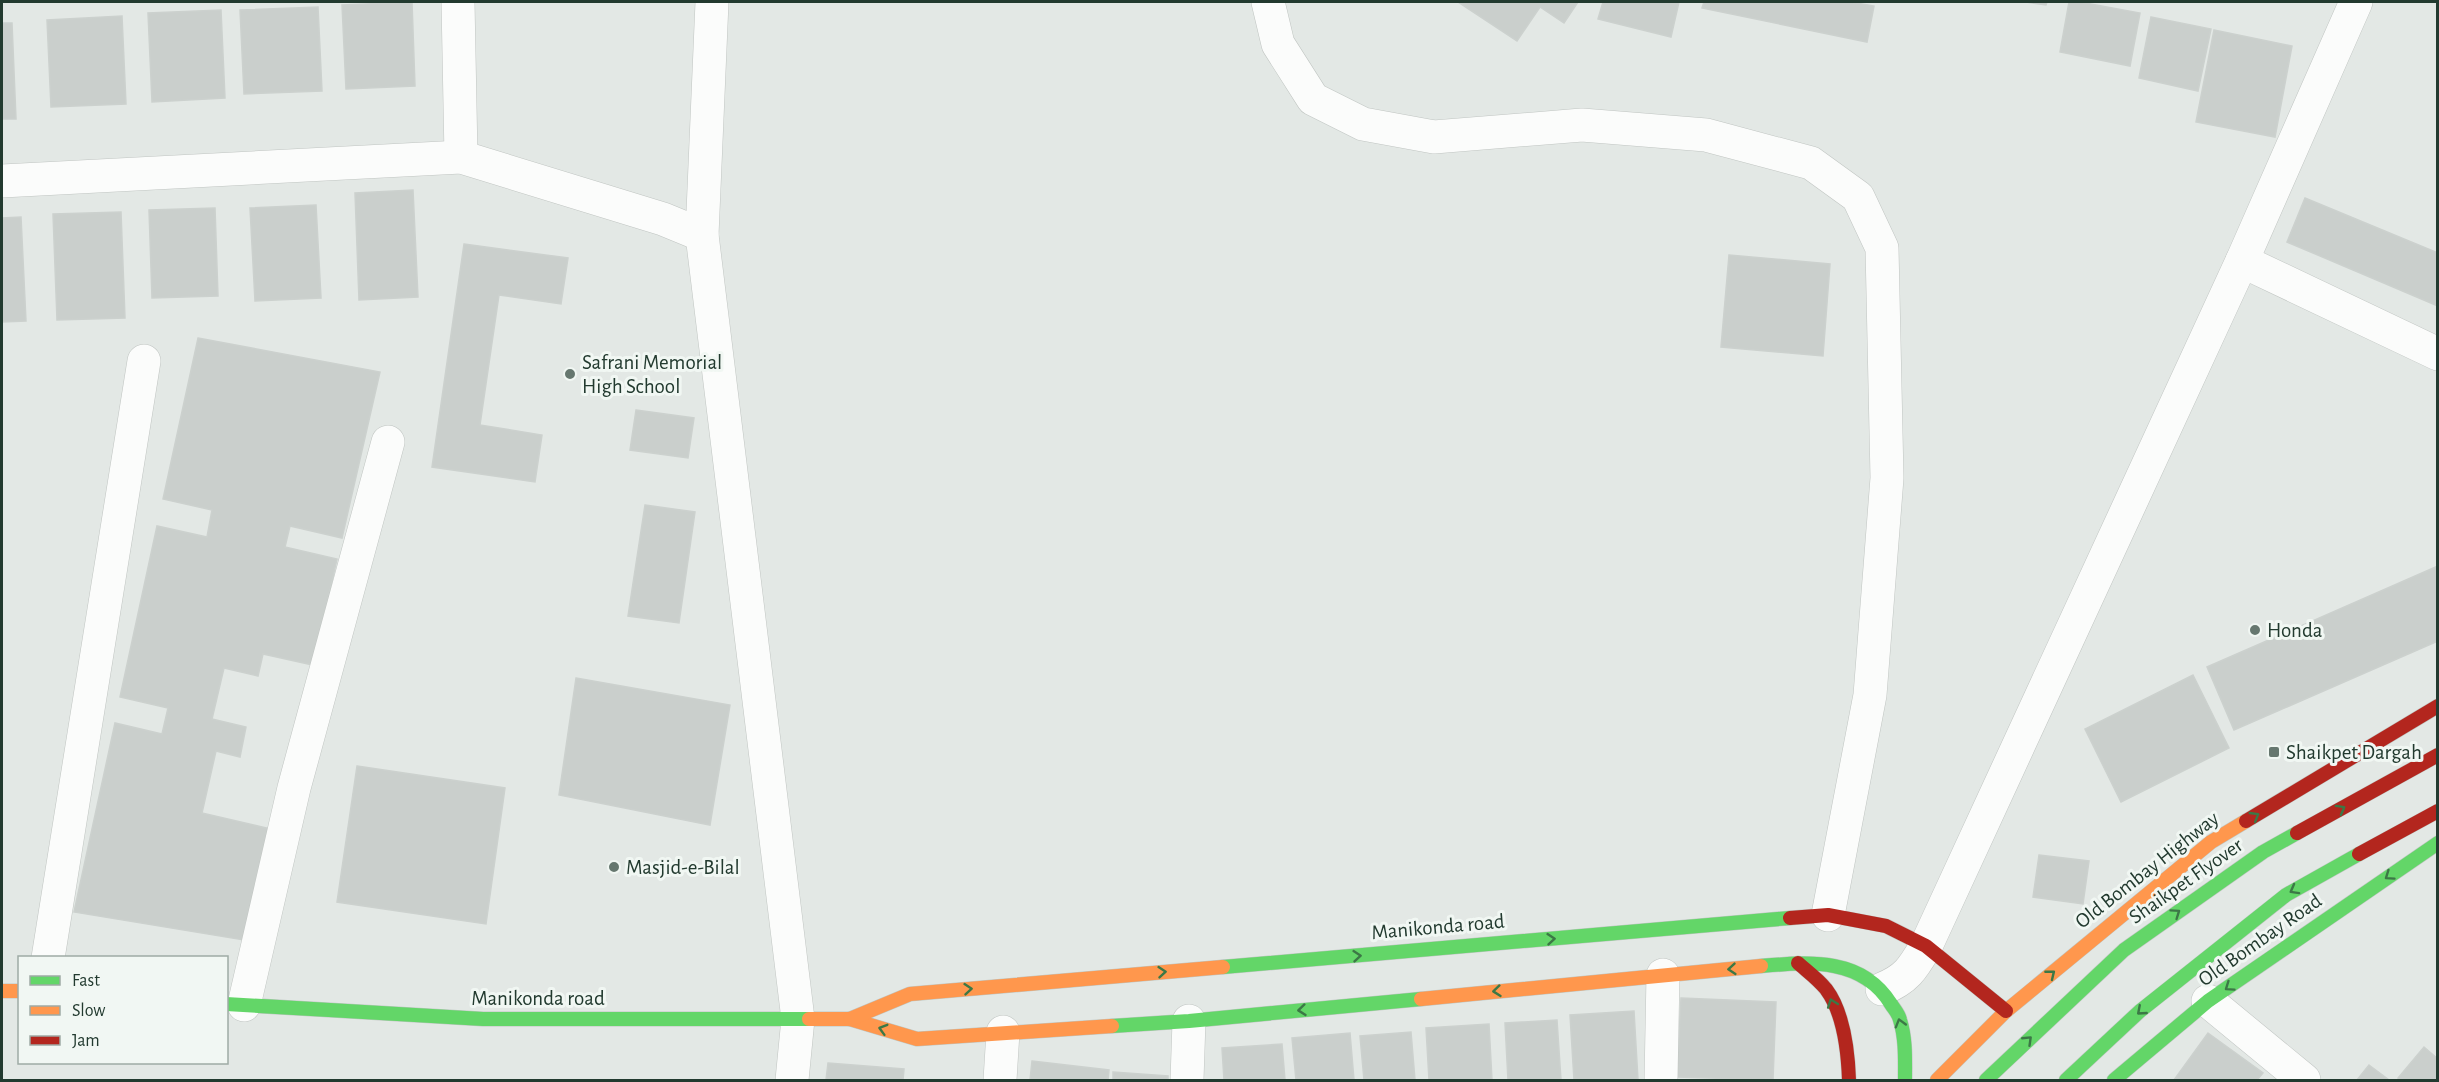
<svg xmlns="http://www.w3.org/2000/svg" width="2439" height="1082" viewBox="0 0 2439 1082" font-family="'Alegreya Sans',sans-serif">
  <style>
    .building { fill: #cacfcc; stroke: #ccd1ce; stroke-width: 1.5 }
    .lines { fill: none; stroke-linecap: round; stroke-linejoin: round }
    .street-casing { stroke: #c0c5c2; stroke-width: 34 }
    .fast-casing { stroke: #bfc6c2; stroke-width: 15 }
    .slow-casing { stroke: #bfc6c2; stroke-width: 15 }
    .jam-casing { stroke: #bfc6c2; stroke-width: 15 }
    .street { stroke: #fbfcfb; stroke-width: 33 }
    .fast { stroke: #63d668; stroke-width: 14 }
    .slow { stroke: #ff974d; stroke-width: 14 }
    .jam { stroke: #b3261e; stroke-width: 14 }
    .oneway { stroke: #3c7846 }
    .poi-dot { fill: #66776f; stroke: #f1f7f3; stroke-width: 2 }
    .labels { text-anchor: middle; dominant-baseline: central; stroke-width: 6; stroke-linejoin: round; paint-order: stroke }
    .poi-label { font-size: 21px; fill: #223a2f; stroke: #f1f7f3; text-anchor: start }
    .street-label { font-size: 21px; fill: #223a2f; stroke: #f1f7f3 }
  </style>
  <rect width="100%" height="100%" fill="#e3e8e5"/>
  <g class="building">
    <path d="M412,2l3,84 -69,3 -4,-84z"/>
    <path d="M1458,2h120l-14,21 -24,-16 -23,34z"/>
    <path d="M1603,2h76l-8,35 -73,-18z"/>
    <path d="M1704,2h147l23,4 -7,36 -165,-34z"/>
    <path d="M2026,2h21l-1,3z"/>
    <path d="M2069,2h11l60,11 -10,53 -70,-14z"/>
    <path d="M318,7l4,84 -78,3 -4,-84z"/>
    <path d="M221,10l4,88 -73,4 -4,-89z"/>
    <path d="M122,16l4,88 -75,3 -4,-87z"/>
    <path d="M2151,17l60,12 -13,62 -59,-13z"/>
    <path d="M2,23h10l4,96h-14z"/>
    <path d="M2214,30l78,16 -17,91 -79,-15z"/>
    <path d="M413,190l5,107 -59,3 -4,-107z"/>
    <path d="M2305,198l133,55v53l-151,-64z"/>
    <path d="M316,205l5,93 -66,3 -5,-93z"/>
    <path d="M215,208l3,88 -66,2 -3,-88z"/>
    <path d="M121,212l4,106 -68,2 -4,-106z"/>
    <path d="M21,217l5,104 -24,1v-104z"/>
    <path d="M464,244l104,14 -7,46 -62,-9 -19,130 62,10 -7,47 -103,-15z"/>
    <path d="M1729,255l101,9 -7,92 -102,-9z"/>
    <path d="M198,338l182,34 -38,166 -52,-12 -5,21 52,12 -24,106 -50,-11 -5,22 -34,-8 -12,51 34,8 -6,30 -24,-6 -14,62 73,17 -25,111 -176,-29 41,-189 47,11 6,-26 -48,-11 37,-171 50,11 5,-27 -49,-11z"/>
    <path d="M636,410l58,8 -6,40 -58,-8z"/>
    <path d="M645,505l50,7 -16,111 -51,-7z"/>
    <path d="M2438,566v75l-204,89 -27,-63z"/>
    <path d="M2193,675l36,73 -108,54 -36,-73z"/>
    <path d="M576,678l154,27 -20,120 -151,-30z"/>
    <path d="M357,766l148,22 -19,136 -149,-22z"/>
    <path d="M2039,855l50,6 -6,43 -50,-7z"/>
    <path d="M1681,998l95,4 -3,78 -96,-3z"/>
    <path d="M1634,1011l4,69h-64l-4,-65z"/>
    <path d="M1557,1020l4,60h-53l-3,-57z"/>
    <path d="M1489,1024l3,56h-63l-3,-52z"/>
    <path d="M1411,1032l4,48h-51l-4,-44z"/>
    <path d="M1350,1033l4,47h-58l-4,-42z"/>
    <path d="M2208,1033l55,40 -6,7h-83z"/>
    <path d="M1282,1044l3,36h-61l-2,-32z"/>
    <path d="M2424,1047l14,12v21h-37l-3,-2z"/>
    <path d="M1032,1061l77,9 -1,10h-78z"/>
    <path d="M828,1063l76,6 -1,11h-77z"/>
    <path d="M2369,1065l20,15h-32z"/>
    <path d="M1113,1072l55,4v4h-55z"/>
  </g>
  <g class="lines">
    <g class="street-casing">
      <g id="street">
        <path d="M458,2l3,155"/>
        <path d="M712,2l-10,233 96,784 -6,61"/>
        <path d="M1268,2l10,42 35,55 50,25 71,13 148,-12 124,10 105,28 47,34 24,51 5,230 -17,217 -42,220"/>
        <path d="M2,181l459,-24 202,62 39,16"/>
        <path d="M2242,261l196,93"/>
        <path d="M48,958l96,-597"/>
        <path d="M1882,989c25,-10 31,-21 44,-43l316,-685 114,-259"/>
        <path d="M2208,1001l96,79"/>
        <path d="M244,1005l50,-217 94,-346"/>
        <path d="M1000,1080l3,-48"/>
        <path d="M1187,1080l2,-59"/>
        <path d="M1661,1080l2,-105"/>
      </g>
    </g>
    <g class="fast-casing">
      <g id="fast">
        <path d="M1761,966c49,-4 101,-9 130,38 3,5 8,10 9,16 6,19 5,40 5,60"/>
        <path d="M1223,967l567,-49"/>
        <path d="M226,1004l257,15h326"/>
        <path d="M1112,1026l77,-5 232,-22"/>
        <path d="M1986,1080l138,-130 139,-98 34,-19"/>
        <path d="M2066,1080l74,-69 146,-116 73,-41"/>
        <path d="M2114,1080l94,-79 230,-158"/>
      </g>
    </g>
    <g class="slow-casing">
      <g id="slow">
        <path d="M2,991h18"/>
        <path d="M1421,999l340,-33"/>
        <path d="M809,1019h41l67,20 195,-13"/>
        <path d="M850,1019l60,-25 313,-27"/>
        <path d="M1937,1080l69,-69 205,-169 35,-21"/>
      </g>
    </g>
    <g class="jam-casing">
      <g id="jam">
        <path d="M2246,821l192,-115"/>
        <path d="M2297,833l141,-78"/>
        <path d="M2359,854l79,-43"/>
        <path d="M1790,918l38,-3 58,11 40,20 80,65"/>
        <path d="M1798,963c9,8 20,16 28,26 18,24 22,62 23,91"/>
      </g>
    </g>
    <use href="#street" class="street"/>
    <use href="#fast" class="fast"/>
    <use href="#slow" class="slow"/>
    <use href="#jam" class="jam"/>
  </g>
  <defs><path id="oneway-chevron" d="M-2-3.5L2.5 0L-2 3.5" fill="none" stroke-width="1.6" stroke-linecap="round" stroke-linejoin="round" transform="scale(1.5)"/></defs>
  <g class="oneway">
    <use href="#oneway-chevron" transform="translate(2341 809) rotate(-29)"/>
    <use href="#oneway-chevron" transform="translate(2255 816) rotate(-31)"/>
    <use href="#oneway-chevron" transform="translate(2389 876) rotate(145)"/>
    <use href="#oneway-chevron" transform="translate(2294 890) rotate(151)"/>
    <use href="#oneway-chevron" transform="translate(2176 913) rotate(-35)"/>
    <use href="#oneway-chevron" transform="translate(1551 939) rotate(-5)"/>
    <use href="#oneway-chevron" transform="translate(1357 956) rotate(-5)"/>
    <use href="#oneway-chevron" transform="translate(1732 969) rotate(175)"/>
    <use href="#oneway-chevron" transform="translate(1162 972) rotate(-5)"/>
    <use href="#oneway-chevron" transform="translate(2051 974) rotate(-39)"/>
    <use href="#oneway-chevron" transform="translate(2229 987) rotate(145)"/>
    <use href="#oneway-chevron" transform="translate(968 989) rotate(-5)"/>
    <use href="#oneway-chevron" transform="translate(1497 991) rotate(174)"/>
    <use href="#oneway-chevron" transform="translate(1832 1003) rotate(-110)"/>
    <use href="#oneway-chevron" transform="translate(1302 1010) rotate(174)"/>
    <use href="#oneway-chevron" transform="translate(2141 1011) rotate(139)"/>
    <use href="#oneway-chevron" transform="translate(1900 1023) rotate(-106)"/>
    <use href="#oneway-chevron" transform="translate(883 1029) rotate(-164)"/>
    <use href="#oneway-chevron" transform="translate(2028 1040) rotate(-44)"/>
  </g>
  <g class="poi-dot">
    <circle cx="570" cy="374" r="6"/>
    <circle cx="2255" cy="630" r="6"/>
    <rect x="2268" y="746" width="12" height="12" rx="3"/>
    <circle cx="614" cy="867" r="6"/>
  </g>
  <g class="labels">
    <g class="poi-label">
      <text x="582" y="362">Safrani Memorial<tspan x="582" dy="24">High School</tspan></text>
      <text x="2267" y="630">Honda</text>
      <text x="2286" y="752">Shaikpet Dargah</text>
      <text x="626" y="867">Masjid-e-Bilal</text>
    </g>
    <g class="street-label">
      <text transform="translate(2147 870) rotate(-38)">Old Bombay Highway</text>
      <text transform="translate(2186 881) rotate(-35)">Shaikpet Flyover</text>
      <text transform="translate(1438 927) rotate(-5)">Manikonda road</text>
      <text transform="translate(2260 940) rotate(-35)">Old Bombay Road</text>
      <text x="538" y="998">Manikonda road</text>
    </g>
  </g>
  <rect width="2439" height="1082" fill="none" stroke="#223a2f" stroke-width="6"/>
  <rect x="18" y="956" width="210" height="108" fill="#f1f7f3" stroke="#9eaba5" stroke-width="1.5"/>
  <rect x="30" y="976" width="30" height="9" fill="#63d668" stroke="#9eaba5" stroke-width="1.5"/>
  <text x="72" y="986" font-size="18" fill="#223a2f">Fast</text>
  <rect x="30" y="1006" width="30" height="9" fill="#ff974d" stroke="#9eaba5" stroke-width="1.5"/>
  <text x="72" y="1016" font-size="18" fill="#223a2f">Slow</text>
  <rect x="30" y="1036" width="30" height="9" fill="#b3261e" stroke="#9eaba5" stroke-width="1.5"/>
  <text x="72" y="1046" font-size="18" fill="#223a2f">Jam</text>
</svg>
